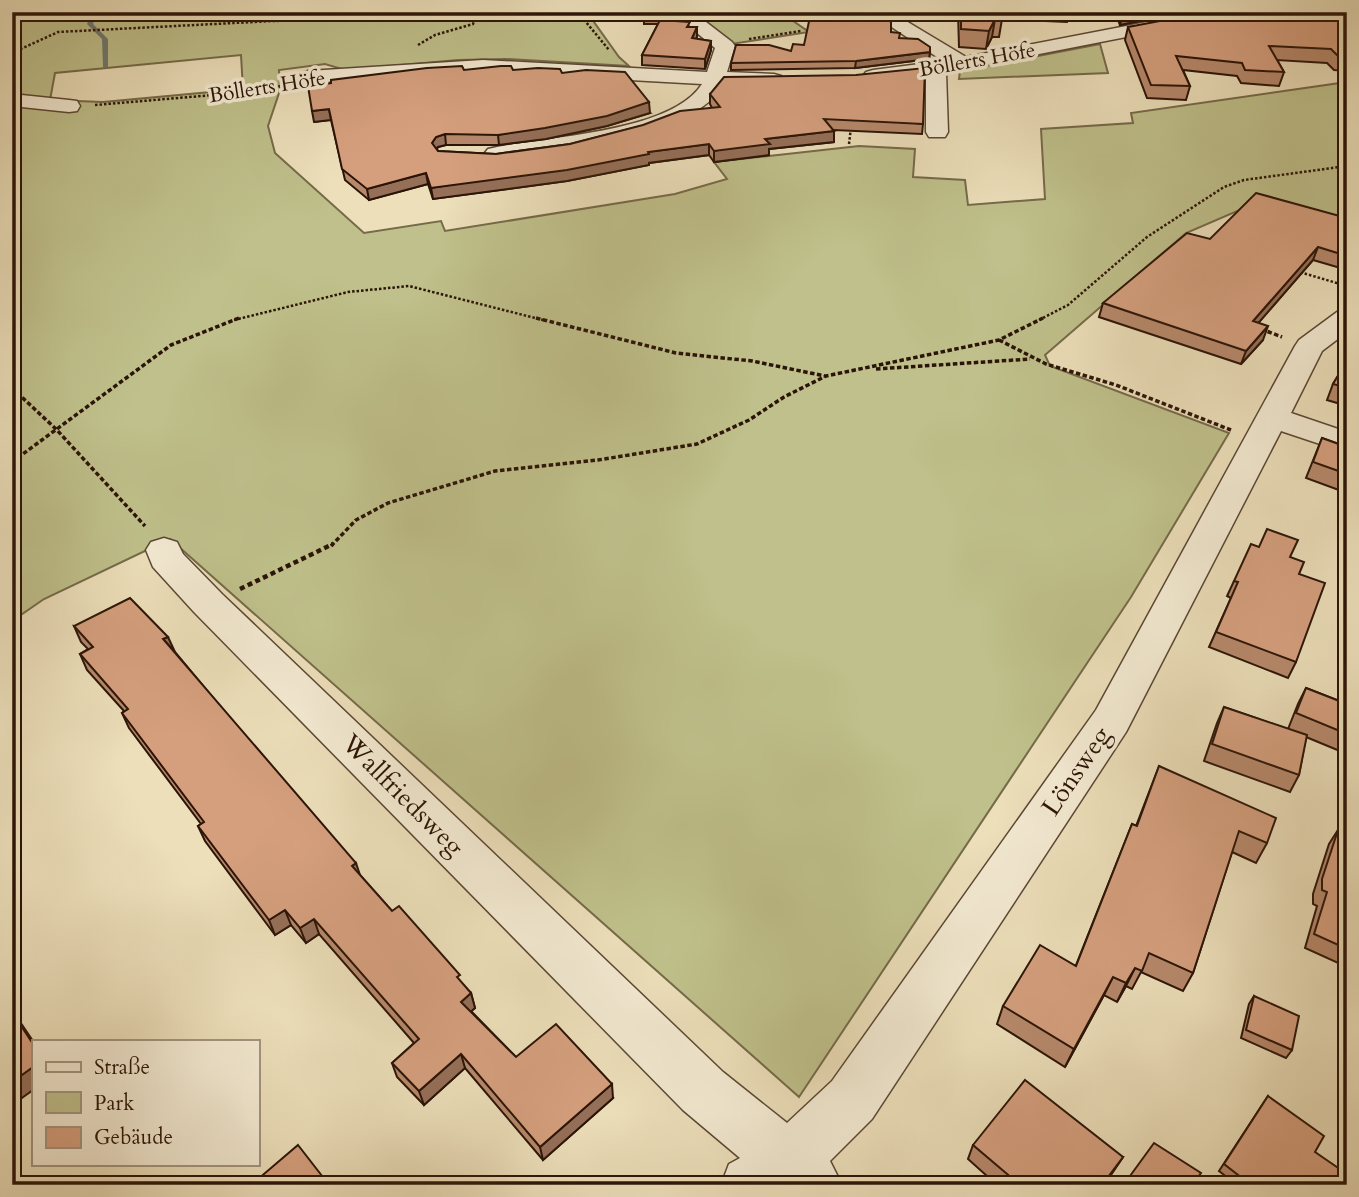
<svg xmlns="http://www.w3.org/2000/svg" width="1359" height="1197" viewBox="0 0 1359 1197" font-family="Cardo,serif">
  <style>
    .green { fill: #bfc08b; stroke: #756a49; stroke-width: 2; fill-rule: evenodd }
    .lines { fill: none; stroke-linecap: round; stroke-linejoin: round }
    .stream { fill: #6e7970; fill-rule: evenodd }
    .minor-casing { stroke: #5b4734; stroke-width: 3 }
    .path-far2 { stroke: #2b1407; stroke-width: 2.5; stroke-dasharray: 2.5 2; stroke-linecap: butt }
    .path-far1 { stroke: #2b1407; stroke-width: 3.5; stroke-dasharray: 4.5 2.5; stroke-linecap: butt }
    .path { stroke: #2b1407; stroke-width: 4.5; stroke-dasharray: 5 3.5; stroke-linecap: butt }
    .minor { fill: #f3ead2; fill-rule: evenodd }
    .wall { fill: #b7896c; stroke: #2b1407; stroke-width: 2 }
    .shaded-wall { fill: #956f58; stroke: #2b1407; stroke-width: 2 }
    .building { fill: #d59f7e; stroke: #2b1407; stroke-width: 2 }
    .labels { text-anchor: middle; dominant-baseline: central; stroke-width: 7; stroke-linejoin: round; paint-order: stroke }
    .far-street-label { font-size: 21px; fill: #2b1407; stroke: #f3ead2 }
    .street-label { font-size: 26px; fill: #2b1407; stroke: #f3ead2 }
  </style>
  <rect width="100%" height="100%" fill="#ecdfba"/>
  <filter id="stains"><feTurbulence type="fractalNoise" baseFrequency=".00286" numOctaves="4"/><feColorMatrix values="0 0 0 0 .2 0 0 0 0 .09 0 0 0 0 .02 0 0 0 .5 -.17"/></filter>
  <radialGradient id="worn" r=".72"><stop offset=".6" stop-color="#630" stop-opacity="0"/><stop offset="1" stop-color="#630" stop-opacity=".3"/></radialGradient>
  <g class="green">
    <path d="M12,12h578l-1,3 30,42 10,9 -123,-7 -48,1 -113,10 -20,-6 -46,6 1,20 -12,36 7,27 89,80 77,-12 4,10 230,-37 52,-15 -13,-17 145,-16 56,3 -2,28 52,3 3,25 77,-6 -4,-70 92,-6 -2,-10 216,-31v138l-82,-21 -79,34 -141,122 5,11 179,67 -98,164 -332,500 -629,-558 -126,60 -32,22zM241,55l2,34 -140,13 -53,-2 5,-27z"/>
    <path d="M685,12h95l29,20 -78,12z"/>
    <path d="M1100,44l8,29 -149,6 1,-8z"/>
  </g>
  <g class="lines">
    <path class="stream" d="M92,12h5l-4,12 15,15v29l-5,-1 -1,-28 -15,-15z"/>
    <g class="minor-casing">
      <g id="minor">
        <path d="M672,12h21l39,30 3,4 -8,26 47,2 7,2 3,4 -3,4 -7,2 -51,-1c-32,55 -168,68 -227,76l-8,-2 -4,-5 4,-5c53,-13 182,-15 214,-65l-219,-12 -175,11 -7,-2 -3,-4 3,-4 7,-2 175,-11 224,12 8,-24z"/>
        <path d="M869,12h22l75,45 233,-45h39l-9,5 -283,55 2,60 -3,5h-16l-3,-5v-57l-53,7 -7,-2 -3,-4 3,-4 7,-2 70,-9z"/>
        <path d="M12,94l57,6 8,1 3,5 -3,5 -8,1 -57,-6z"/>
        <path d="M1347,309v23l-25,19 -31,62 56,19v21l-66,-22 -155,301 -254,387 -42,42 12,24h-121l8,-21 11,-6 -57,-48 -489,-498 -41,-45 -7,-17 5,-8 13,-4 13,4 6,12 39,40 501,478 64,51 45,-42 264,-371 199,-364 4,-6 38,-28z"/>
      </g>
    </g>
    <g class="path-far2">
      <path d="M583,12l-2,4 28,34"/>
      <path d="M1309,12l13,5"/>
      <path d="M749,39l52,-8"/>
      <path d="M418,45l17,-10 38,-11 3,-9"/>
      <path d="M12,53l46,-21 215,-11 203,-6 16,-3"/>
      <path d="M95,105l166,-14 23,-6"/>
      <path d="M849,144l2,-17"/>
      <path d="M1296,271l51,15"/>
      <path d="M234,320l114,-28 61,-6 134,34"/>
      <path d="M1039,320l29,-15 79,-68 77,-50 20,-7 103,-14"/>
    </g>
    <g class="path-far1">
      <path d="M536,318l140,35 76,8 73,15"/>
      <path d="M1261,329l21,8"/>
      <path d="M999,340l47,24 70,21 115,45"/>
      <path d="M876,369l154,-10"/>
      <path d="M12,388l44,41 89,97"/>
      <path d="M12,462l159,-117 68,-27"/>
      <path d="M331,546l25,-26 32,-17 107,-32 103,-11 99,-16 52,-24 35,-23 42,-21 173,-36 44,-22"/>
    </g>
    <path class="path" d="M240,589l93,-45"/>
    <use href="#minor" class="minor"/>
  </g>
  <g class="wall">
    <path d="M636,12h42l4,5v4l8,6h7l-1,12 15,2v9l-6,19 -63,-4v-10l16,-31h-14v-6l-8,-1z"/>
    <path d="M958,12h111l-2,10 -65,-3 -3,18h-7l-6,12 -27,-2z"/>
    <path d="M1115,12h60v2l-55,11z"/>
    <path d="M1278,13l69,7v51l-13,-1 -7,-7 -50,-3 7,12 -5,14 -38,-3 -4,-7 -54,-6 7,16 -4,14 -39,-2 -22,-58 3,-13 149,-11z"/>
    <path d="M891,32l8,6 31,14 -1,7 -74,9 -124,2v-7l60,-12 13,-6z"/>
    <path d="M464,70h49l49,3 88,40 -43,13 -61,13 -47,6h-53l-8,2 -1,2 1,2 58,3 74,-10 142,-36 -2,-4v-10l213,30 -1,10 -88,-4v12l-65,7v6l-55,7 -5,-7 -60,8v2l-82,16 -134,18 -5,-15 -59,16 -24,-20 -14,-60 -17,2z"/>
    <path d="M1347,218v52l-34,-10 -55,63 5,17 -22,24 -142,-47 4,-14z"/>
    <path d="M1347,361v45l-20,-6 6,-16z"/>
    <path d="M1322,438l25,9v46l-41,-15z"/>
    <path d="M1290,557l9,17 -3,88 -8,16 -79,-31 22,-49 -4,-2 7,-15z"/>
    <path d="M74,626l101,26 185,223 32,36 79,82 4,15 -4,3 45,46 97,41 -70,62 -78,-92 -41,37 -27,-28 -5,-14 22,-20 -95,-109 -13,9 -15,-18 -16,10 -70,-94 -7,-15 3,-2 -72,-96 -7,-15 2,-2 -37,-41 -7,-16 8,-5 -7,-7z"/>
    <path d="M1306,688l41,16v50l-41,-17 -7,38 -9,17 -86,-31 13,-38 7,-16 64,22 10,-25z"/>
    <path d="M1159,766l108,77 -11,20 -24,-11 -39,121 -10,18 -42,-19 -9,17 -6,-3 -9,16 -13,-7 -39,72 -68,-43 6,-18 73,-41 48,-121 8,-20 4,2z"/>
    <path d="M1338,830l9,4v133l-42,-19 12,-42 -4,-2v-10l16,-50z"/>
    <path d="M1254,996l38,54 -6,8 -45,-20 8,-34z"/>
    <path d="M1268,1096l47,56 32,33h-110l-18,-14z"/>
    <path d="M973,1145l150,12 -19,28h-107l-29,-26z"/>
    <path d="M1130,1176l62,9h-65l-2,-2z"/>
  </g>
  <g class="shaded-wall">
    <path d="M1123,12h52v2l-55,11z"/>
    <path d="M995,19l-3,18 -6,12 3,-18z"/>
    <path d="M697,27v10l-5,11v-10z"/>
    <path d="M711,41v9l-6,19v-10z"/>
    <path d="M930,52l-1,7 -74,9 1,-7z"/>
    <path d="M649,102l1,11 -43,13 -61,13 -47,6 -1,-10z"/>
    <path d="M329,109l2,11 -17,2 -2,-11z"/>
    <path d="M834,131v11l-65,7v6l-55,7v-11l51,-12z"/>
    <path d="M445,134l1,11 -8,2 -5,7 -1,-11 4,-6z"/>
    <path d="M709,144v11l-60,8v2l-82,16 -134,18 -2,-11 217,-36z"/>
    <path d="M426,173l2,11 -59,16 -2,-11z"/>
    <path d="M1318,247l-5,13 -65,75 5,-14z"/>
    <path d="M1268,326l-5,14 -22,24 5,-13z"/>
    <path d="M168,637l7,15 -12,-13z"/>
    <path d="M356,863l5,15 -9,-12z"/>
    <path d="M285,910l6,15 -16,10 -6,-15z"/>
    <path d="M314,919l5,15 -13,9 -6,-15z"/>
    <path d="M1135,968l-9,18 -9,16 9,-19z"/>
    <path d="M1113,977l-9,18 -39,72 9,-18z"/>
    <path d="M471,993l4,15 -10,9 -4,-15z"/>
    <path d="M12,1010l21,31v3l-21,-32z"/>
    <path d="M461,1054l4,14 -41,37 -5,-14z"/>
    <path d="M33,1067v23l-21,15v-23z"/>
    <path d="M612,1084l1,14 -70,62 -3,-13z"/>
    <path d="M1123,1157l-19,28h-2z"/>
  </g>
  <g class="building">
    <path d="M645,12h33l4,5 -38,-3z"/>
    <path d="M811,12h66l14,10v10l9,1 -1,5 19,1 12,8v5l-74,9 -125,2 5,-18h33l22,6 2,-7 11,1z"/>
    <path d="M961,12h41v8l-7,-1 -6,12 -28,-2z"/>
    <path d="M1278,13l66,3 3,4v38l-8,-1 -8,-8 -62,-3 15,26 -39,-2 -3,-7 -66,-7 14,30 -39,-1 -23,-58 58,-11h94z"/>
    <path d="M660,20l30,2 -3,5h10l-5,11 19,3 -6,18 -63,-4z"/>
    <path d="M462,66l2,4 37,-4h10l2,4 25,-2 22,1 2,4 24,-3 39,2 24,30 -42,14 -62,12 -47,7 -53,-1 -9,3 -4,6 6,8 58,3 74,-10 73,-19 37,-14 40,-4 -10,-13 14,-17 132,-2 69,-7 -2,56 -99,-5 10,12 -69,8 5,5 -56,7 -5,-7 -61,8 1,2 -82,16 -136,18 -5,-15 -59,16 -25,-20 -13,-60 -17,2 -4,-25 23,-3v-3l96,-12z"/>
    <path d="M1256,193l91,25v38l-29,-9 -65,74 15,5 -22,25 -143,-48 84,-70 23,6z"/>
    <path d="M1347,361v27l-14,-4z"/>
    <path d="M1322,438l25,9v27l-34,-12z"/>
    <path d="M1267,529l31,11 -8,17 14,5 -5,12 26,9 -29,79 -80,-30 22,-50 -4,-1 17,-37 8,3z"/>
    <path d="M130,598l38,39 -5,2 193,224 -4,3 40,45 7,-5 61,69 -3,2 14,16 -10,9 55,55 40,-33 56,60 -72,63 -79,-93 -42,37 -27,-28 27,-24 -105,-120 -14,9 -15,-18 -16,10 -71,-94 6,-4 -82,-109 6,-4 -48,-55 13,-7 -19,-21z"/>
    <path d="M1306,688l41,16v30l-51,-21z"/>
    <path d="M1224,707l83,28 -8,40 -87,-31z"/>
    <path d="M1159,766l117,52 -9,25 -28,-12 -46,142 -44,-20 -7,18 -7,-3 -9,15 -13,-6 -39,72 -71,-43 37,-61 36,21 56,-142 5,2z"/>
    <path d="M1338,830l9,4v115l-33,-15 13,-42 -5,-2v-11z"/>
    <path d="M1254,996l45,20 -7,34 -46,-20z"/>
    <path d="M12,1012l21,32v23l-21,15z"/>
    <path d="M1025,1080l98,77 -21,28h-82l-47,-40z"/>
    <path d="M1268,1096l56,40 -9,16 32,22v11h-96l-27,-21z"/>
    <path d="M1154,1143l47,30 -9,12h-52l-10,-9z"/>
    <path d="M298,1145l31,40h-78z"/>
    <path d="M88,1177l6,8h-14z"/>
  </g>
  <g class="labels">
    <g class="far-street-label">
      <text transform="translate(977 60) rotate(-10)">Böllerts Höfe</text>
      <text transform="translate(267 87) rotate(-9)">Böllerts Höfe</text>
    </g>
    <g class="street-label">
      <text transform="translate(1076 771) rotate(-56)">Lönsweg</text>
      <text transform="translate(403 795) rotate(45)">Wallfriedsweg</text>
    </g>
  </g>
  <rect width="1359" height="1197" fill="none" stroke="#ecdfba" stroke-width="42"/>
  <rect x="14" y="14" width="1331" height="1169" fill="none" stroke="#2b1407" stroke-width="3.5"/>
  <rect x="21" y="21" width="1317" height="1155" fill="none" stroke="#2b1407" stroke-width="2"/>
  <rect x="32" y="1040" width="228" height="126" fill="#f3ead2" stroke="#a39481" stroke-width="2"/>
  <rect x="46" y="1062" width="35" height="10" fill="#f3ead2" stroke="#a39481" stroke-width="2"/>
  <text x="94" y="1074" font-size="21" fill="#2b1407">Straße</text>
  <rect x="46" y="1092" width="35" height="21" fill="#bfc08b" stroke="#a39481" stroke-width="2"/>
  <text x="94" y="1110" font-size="21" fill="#2b1407">Park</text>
  <rect x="46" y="1127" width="35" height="21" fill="#d59f7e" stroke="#a39481" stroke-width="2"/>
  <text x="94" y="1144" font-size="21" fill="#2b1407">Gebäude</text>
  <rect width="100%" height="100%" filter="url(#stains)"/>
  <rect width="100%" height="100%" fill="url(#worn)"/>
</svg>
